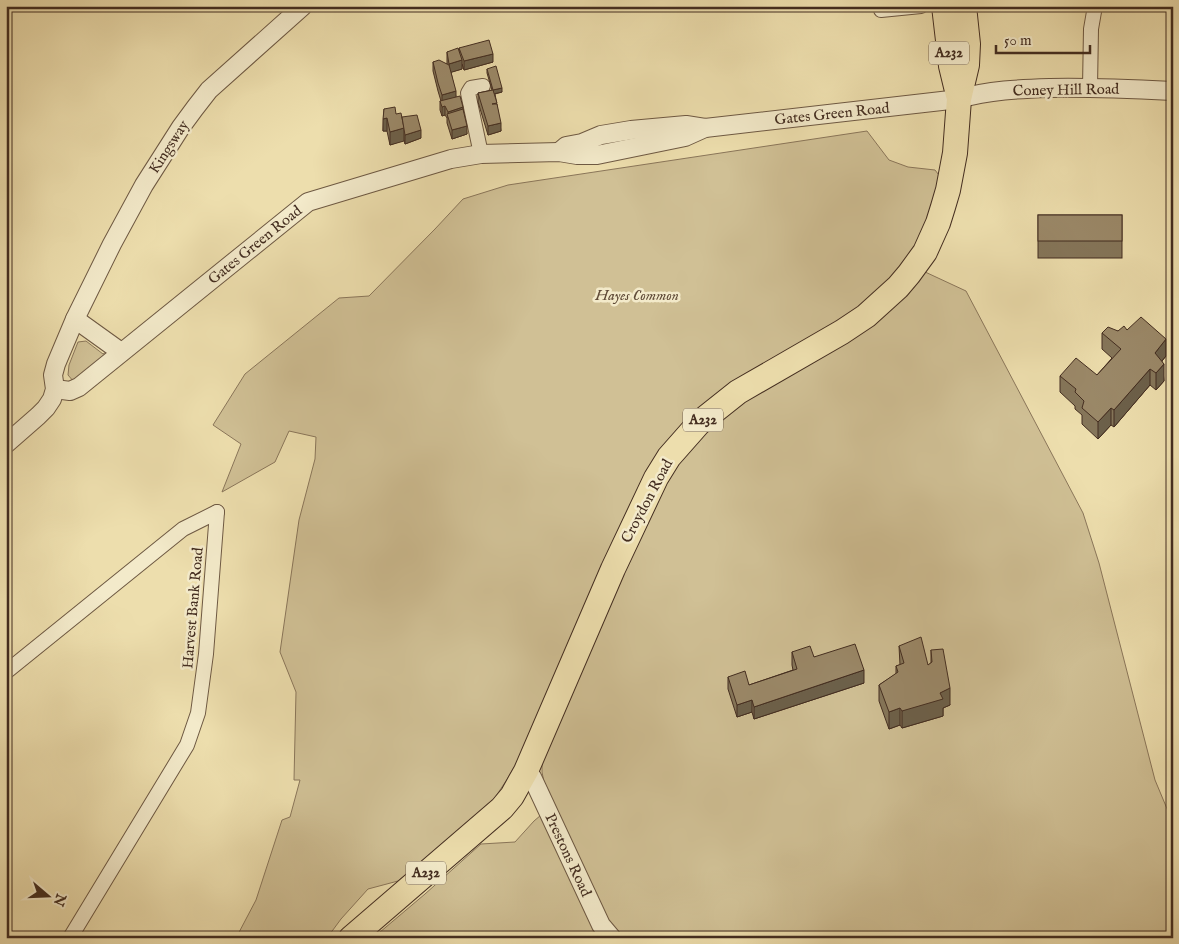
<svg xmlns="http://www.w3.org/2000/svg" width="1179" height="944" viewBox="0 0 1179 944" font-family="'IM FELL English',serif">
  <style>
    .green { fill: #d0c095; stroke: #8a765a }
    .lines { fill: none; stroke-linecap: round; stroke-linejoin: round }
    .minor-casing { stroke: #6e5943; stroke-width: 16 }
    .tertiary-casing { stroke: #6e5943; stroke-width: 20 }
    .trunk-casing { stroke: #432d20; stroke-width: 26 }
    .minor { stroke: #f3eaca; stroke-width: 14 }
    .tertiary { stroke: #f3eaca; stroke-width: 18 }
    .trunk { stroke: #eddead; stroke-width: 24 }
    .wall { fill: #85765a; stroke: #432d20 }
    .shaded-wall { fill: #6c604a; stroke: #432d20 }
    .building { fill: #9b8969; stroke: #432d20 }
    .labels { text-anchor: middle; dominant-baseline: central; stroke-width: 5; stroke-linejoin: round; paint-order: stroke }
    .shield { fill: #f3eaca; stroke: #786653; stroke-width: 1 }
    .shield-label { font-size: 14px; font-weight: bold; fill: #432d20 }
    .street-label { font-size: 15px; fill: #432d20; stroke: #f3eaca }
    .park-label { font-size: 15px; font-style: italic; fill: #5f4a37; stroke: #f3eaca }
  </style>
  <rect width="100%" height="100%" fill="#eddead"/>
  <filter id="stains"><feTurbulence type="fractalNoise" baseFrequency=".004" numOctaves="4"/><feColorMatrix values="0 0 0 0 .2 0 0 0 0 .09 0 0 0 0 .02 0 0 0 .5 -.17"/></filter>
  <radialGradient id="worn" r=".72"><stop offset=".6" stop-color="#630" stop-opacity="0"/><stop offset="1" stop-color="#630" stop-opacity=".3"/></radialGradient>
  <g class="green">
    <path d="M867,131l22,29 19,7 27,3 7,9 -28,87 -42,41 -179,113 -170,332 -17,29 -16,24 -92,76 -30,8 -27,30 -14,19h-91l20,-38 26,-80 8,-3 10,-37h-6l2,-88 -16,-40 19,-132 16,-61 1,-22 -27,-6 -14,31 -53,30 19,-48 -28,-19 32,-51 94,-76 30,-2 66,-67 28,-30 45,-14z"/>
    <path d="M923,271l43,20 117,222 16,50 56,217 18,43v115h-800l52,-44 56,-50 34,-2 19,-21 20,-17 -8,-12 -4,-20v-17l133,-296 63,-61z"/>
    <path d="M86,341l17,13 3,-2 3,3 -35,27 -6,-7 1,-10 9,-23z"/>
  </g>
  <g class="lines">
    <g class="minor-casing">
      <g id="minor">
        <path d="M881,10l40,-4"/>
        <path d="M1090,87l1,-58 4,-23"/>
        <path d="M481,154l-13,-61 3,-5 12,-2"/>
        <path d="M6,672l177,-143 34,-17"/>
        <path d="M70,938l117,-193 11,-32 8,-59 11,-142"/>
      </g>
    </g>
    <g class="tertiary-casing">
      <g id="tertiary">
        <path d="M559,152l7,-6 16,-3 19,-8 30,-5 55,-5 19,3"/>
        <path d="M75,319l46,33"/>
        <path d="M55,389l15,2 9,-4 229,-185 143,-43 30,-5 78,-2 18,3h20l88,-18 20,-9 254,-29c30,-9 61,-10 91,-11 41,-1 82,1 123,3"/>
        <path d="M6,444l32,-28 8,-8 6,-9 3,-10 -2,-14 3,-11 19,-45 37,-75 32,-59 37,-58 14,-19 14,-18 94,-84"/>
        <path d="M526,771l6,6 69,148 11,13"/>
      </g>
    </g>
    <g class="trunk-casing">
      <g id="trunk">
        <path d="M944,6l7,60 7,29"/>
        <path d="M351,938l151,-130 10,-12 14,-25 87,-202 43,-91 13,-21 30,-34 39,-31 104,-60 24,-16 32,-29 11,-13 16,-22 13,-29 5,-16 5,-17 7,-37 4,-54 8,-34 1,-21 -4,-38"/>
      </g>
    </g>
    <use href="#minor" class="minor"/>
    <use href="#tertiary" class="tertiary"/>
    <use href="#trunk" class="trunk"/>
  </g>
  <g class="wall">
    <path d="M459,48l34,14 -29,8 -2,-6v5l-11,3 5,25 7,12 4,25 -15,5 -5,-16v-5l-2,-3 -3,1 -2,-6v-9h1l-3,-10 -5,-20v-9l14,2v-12h12z"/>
    <path d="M487,69l15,23 -7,2 2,11 4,26 -13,4 -10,-33v-9l14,-3 -5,-17z"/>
    <path d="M384,109l18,8 19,21 -16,6 -1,-4 -14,5 -3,-14h-4z"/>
    <rect x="1038" y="215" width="84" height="43"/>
    <path d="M1127,330l39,26 -4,5 2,20 -8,9 -6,-5 -36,42 -3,-2 -13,14 -16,-15v-9l-7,-6v-3l-15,-14v-16l37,-1 15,-17 -10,-9v-16z"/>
    <path d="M899,646l29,19 3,-2v-13l19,55 -7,3v8l-41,12 -2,-3 -11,4 -10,-28v-16l17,-11v-8l4,-1z"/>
    <path d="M792,652l22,5 50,26 -110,36 -2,-7 -15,5 -9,-28v-12l21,8 44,-15 -1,-5z"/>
  </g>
  <g class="shaded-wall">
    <path d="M493,54v8l-29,8v-9z"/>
    <path d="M462,60v9l-13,4v-9z"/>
    <path d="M502,88v4l-9,2v-4z"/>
    <path d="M456,91v9l-14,4v-9z"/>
    <path d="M445,106v9l-3,1v-9z"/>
    <path d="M463,107v9l-15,2v-6z"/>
    <path d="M387,118v13h-4v-12z"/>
    <path d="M501,123v8l-13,4v-9z"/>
    <path d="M467,126v8l-15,5v-9z"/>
    <path d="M404,128v13l-14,4v-13z"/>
    <path d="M421,130v8l-16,6v-9z"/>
    <path d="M1166,339v17l-11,13v-16z"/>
    <path d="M1164,364v17l-8,9v-17z"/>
    <path d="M1150,369v16l-36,42v-17z"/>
    <path d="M1111,408v17l-13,14v-17z"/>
    <path d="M864,670v13l-110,36v-12z"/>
    <path d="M950,688v17l-7,3v8l-41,12v-17z"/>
    <path d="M752,700v12l-15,5v-12z"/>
    <path d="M900,708v17l-11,4v-17z"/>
  </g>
  <g class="building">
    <path d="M489,40l4,14 -29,7 -5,-13z"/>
    <path d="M458,48l4,12 -13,4 -2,-12z"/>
    <path d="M439,60l10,5 7,26 -14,4 -4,-12 -5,-21z"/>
    <path d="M496,66l6,22 -9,2 -6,-21z"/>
    <path d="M493,90l4,13 -5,1h5l4,19 -13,3 -10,-33z"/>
    <path d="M460,96l3,11 -15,5 -3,-6 -3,1 -2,-6z"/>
    <path d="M395,107l1,7 5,-1 3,15 -14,4 -3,-14 -4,1 1,-10z"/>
    <path d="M463,109l4,17 -15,4 -5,-16z"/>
    <path d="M417,115l4,15 -16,5 -3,-18z"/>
    <rect x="1038" y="215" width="84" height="26"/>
    <path d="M1141,317l25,22 -11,14 9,11 -8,9 -6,-4 -36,41 -3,-2 -13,14 -16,-14 2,-7 -9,-9 1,-3 -16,-13 16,-18 21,17 24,-26 -19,-16 6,-6 10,4 6,-5 3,4z"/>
    <path d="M921,637l7,28 4,-3 -1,-12 12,-1 7,39 -10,5 3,6 -41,12 -2,-3 -11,4 -10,-27 19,-13 -2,-6 8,-3 -5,-17z"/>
    <path d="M855,644l9,26 -110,37 -2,-7 -15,5 -9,-28 17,-6 4,14 48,-16 -5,-17 18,-6 4,11z"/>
  </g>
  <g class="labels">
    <g class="shield">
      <rect x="929" y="41.5" width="40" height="23" rx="4"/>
      <rect x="683" y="408.5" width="40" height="23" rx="4"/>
      <rect x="406" y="861.5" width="40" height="23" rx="4"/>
    </g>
    <g class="shield-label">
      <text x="949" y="53">A232</text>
      <text x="703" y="420">A232</text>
      <text x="426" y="873">A232</text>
    </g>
    <g class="street-label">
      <text transform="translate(1066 90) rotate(-1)">Coney Hill Road</text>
      <text transform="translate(832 114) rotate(-6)">Gates Green Road</text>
      <text transform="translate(169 147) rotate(-57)">Kingsway</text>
      <text transform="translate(255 245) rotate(-39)">Gates Green Road</text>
      <text transform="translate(647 501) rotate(-62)">Croydon Road</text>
      <text transform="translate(193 608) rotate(-85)">Harvest Bank Road</text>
      <text transform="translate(568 855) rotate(65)">Prestons Road</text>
    </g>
    <g class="park-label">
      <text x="637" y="295">Hayes Common</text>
    </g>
  </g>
  <rect width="1179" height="944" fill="none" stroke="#eddead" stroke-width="25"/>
  <rect x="8" y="8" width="1164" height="929" fill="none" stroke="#432d20" stroke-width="2.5"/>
  <rect x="12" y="12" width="1154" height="919" fill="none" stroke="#432d20"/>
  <g transform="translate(48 896) rotate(109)" stroke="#f3eaca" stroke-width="4" paint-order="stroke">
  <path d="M0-4L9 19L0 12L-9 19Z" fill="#432d20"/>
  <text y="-8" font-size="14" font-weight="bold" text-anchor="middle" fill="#432d20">N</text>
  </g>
  <path d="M996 45v8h94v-8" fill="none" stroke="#432d20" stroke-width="2.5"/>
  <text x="1004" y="45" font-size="15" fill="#432d20" stroke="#f3eaca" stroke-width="4" paint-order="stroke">50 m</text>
  <rect width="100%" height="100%" filter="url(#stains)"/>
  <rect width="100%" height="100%" fill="url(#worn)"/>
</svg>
